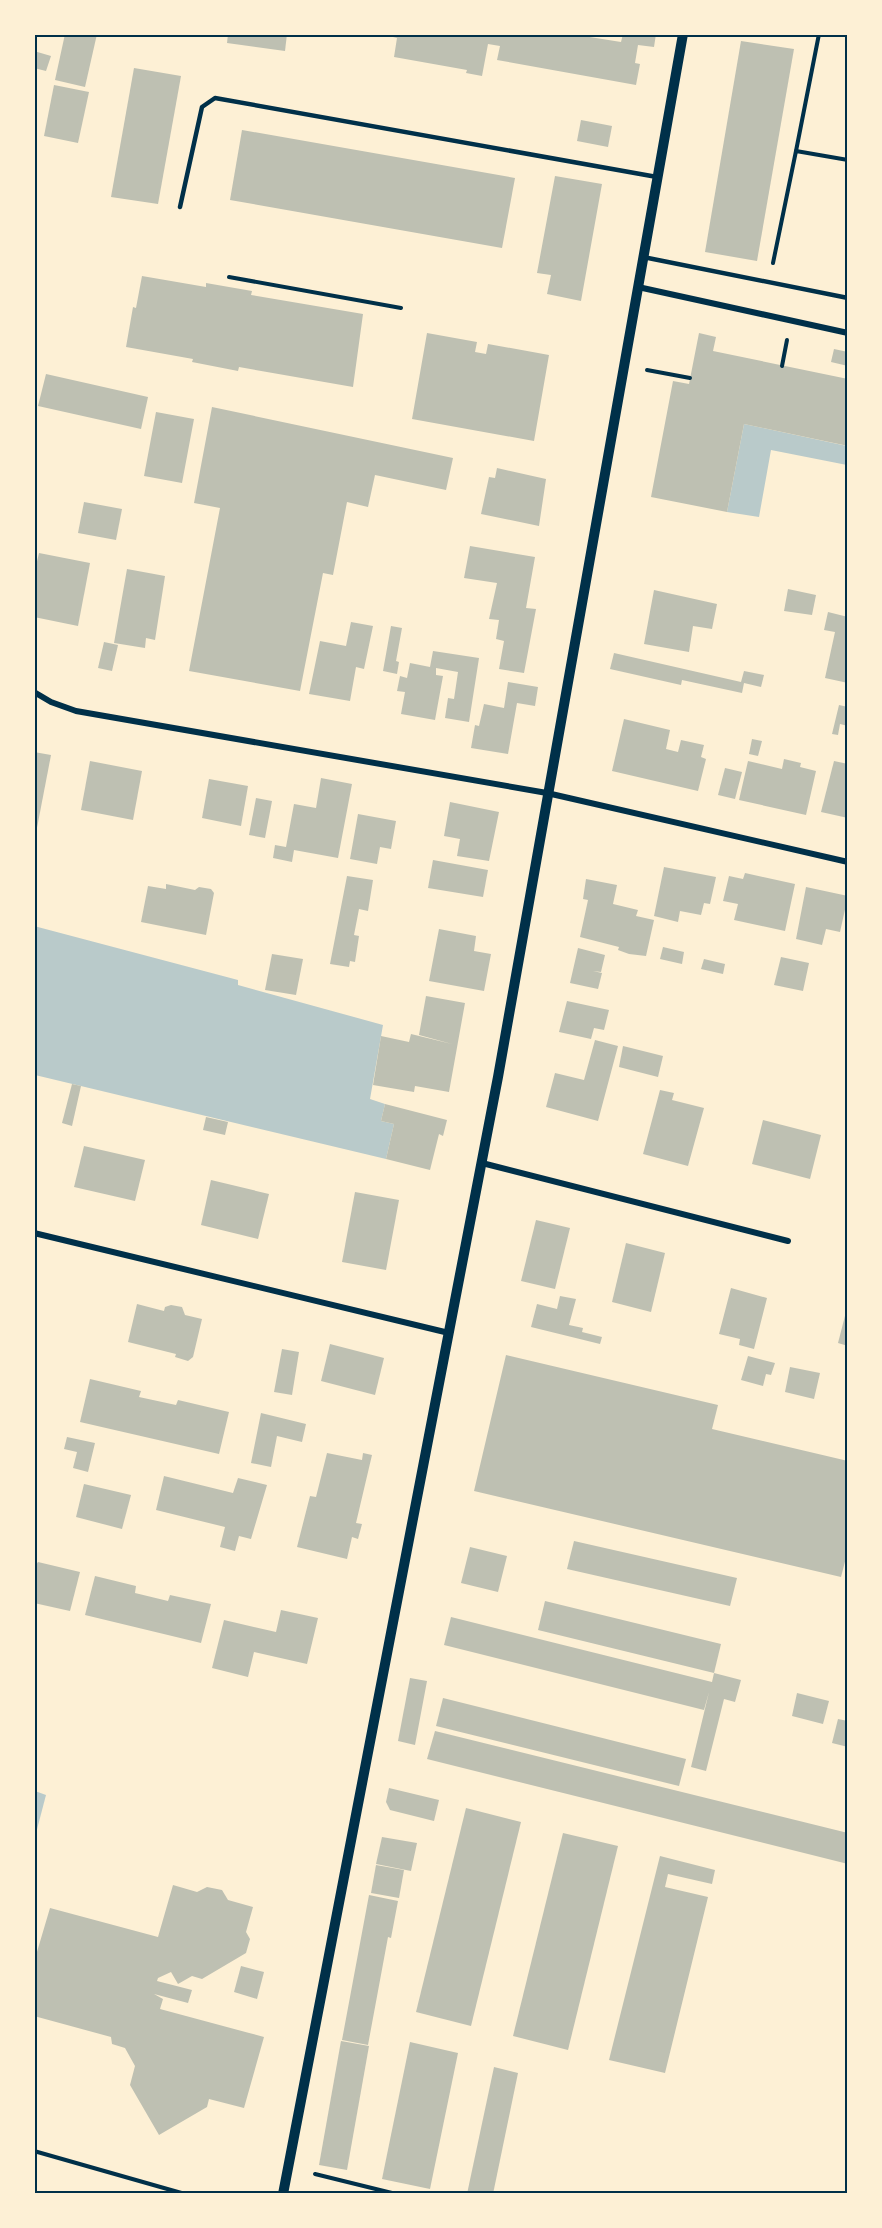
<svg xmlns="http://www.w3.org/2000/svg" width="882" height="2228" viewBox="0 0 882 2228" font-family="'Space Grotesk',sans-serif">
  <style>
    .green { fill: #b9caca }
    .building { fill: #bec0b2 }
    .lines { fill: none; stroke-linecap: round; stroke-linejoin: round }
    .path { stroke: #003049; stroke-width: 4 }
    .service { stroke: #003049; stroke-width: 4.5 }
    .minor { stroke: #003049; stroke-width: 6 }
    .tertiary { stroke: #003049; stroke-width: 10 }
    .neatline { fill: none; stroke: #003049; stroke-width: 2 }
  </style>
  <rect width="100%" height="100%" fill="#fdf0d5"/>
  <g class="green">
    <path d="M744,424l103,22v19l-76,-15 -12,67 -32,-5z"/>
    <path d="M34,926l204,54v5l145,40 -13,74 15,5 -4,17 13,3 -8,35 -351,-84z"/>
    <path d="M35,1791l11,4 -11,42 -1,-46z"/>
  </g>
  <g class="building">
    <path d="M65,34h32l-12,53 -30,-7z"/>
    <path d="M228,34h59l-2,17 -58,-8z"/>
    <path d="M381,34h190l50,8 2,-8h33l-2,13 -16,-2 -3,18 5,1 -4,21 -139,-25 3,-14 -12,-2 -6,32 -16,-3 1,-3 -73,-13 3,-19z"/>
    <path d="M741,41l53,8 -37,212 -52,-9z"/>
    <path d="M34,51l17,5 -5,15 -12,-3z"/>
    <path d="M134,68l47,8 -23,128 -47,-7z"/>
    <path d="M54,85l35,7 -11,51 -34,-7z"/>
    <path d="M581,120l31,6 -4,21 -31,-6z"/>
    <path d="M242,130l273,48 -13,70 -272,-48z"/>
    <path d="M555,176l47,8 -21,117 -34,-7 4,-19 -14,-2z"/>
    <path d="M142,276l64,11v-4l46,8 -1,4 112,19 -10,73 -114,-20 -1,4 -46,-9 1,-3 -67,-12 7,-40 3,1z"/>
    <path d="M427,333l50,9 -2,10 11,2 2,-10 61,11 -15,86 -122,-22z"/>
    <path d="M699,333l17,4 -3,14 135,28v67l-104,-22 -17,88 -76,-15 22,-116 16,3z"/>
    <path d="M834,349l14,3v14l-17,-4z"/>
    <path d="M46,374l102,23 -7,32 -103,-23z"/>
    <path d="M212,407l241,51 -7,32 -71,-15 -7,32 -21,-5 -14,73 -10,-2 -23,118 -111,-20 31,-163 -26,-5z"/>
    <path d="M156,412l38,7 -12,64 -38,-7z"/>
    <path d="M497,468l49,11 -7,47 -58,-12 8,-37 6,1z"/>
    <path d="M84,502l38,7 -6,31 -38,-7z"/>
    <path d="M470,546l65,11 -9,51 10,1 -12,64 -25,-4 5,-28 -8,-2 3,-19 -10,-1 8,-36 -33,-5z"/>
    <path d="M39,553l51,10 -12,63 -44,-9v-43z"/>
    <path d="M127,569l38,7 -10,64 -9,-2 -1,10 -31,-5z"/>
    <path d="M788,589l28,6 -4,20 -28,-4z"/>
    <path d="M654,590l63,14 -5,25 -19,-3 -4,26 -45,-8z"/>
    <path d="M828,612l20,5v66l-23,-5 10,-46 -11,-2z"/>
    <path d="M351,622l22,4 -9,43 -8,-2 -6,34 -41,-7 11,-53 26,5z"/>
    <path d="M391,626l11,2 -6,33 3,1 -2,12 -14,-3z"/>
    <path d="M104,642l14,3 -6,26 -14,-3z"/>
    <path d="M433,651l46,7 -10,64 -24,-4 3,-20 6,1 4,-27 -22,-4v7l7,1 -8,44 -34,-6 4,-22 -8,-1 3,-15 7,2 3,-15 20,4z"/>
    <path d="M614,653l127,29 3,-11 20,4 -3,12 -17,-4 -2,10 -60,-13 -1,5 -71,-16z"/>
    <path d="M508,682l30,5 -3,19 -18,-3 -9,51 -37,-6 4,-23 4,1 5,-22 20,4z"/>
    <path d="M839,705l9,2v19l-8,-2 -2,11 -6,-1z"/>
    <path d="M624,719l46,11 -4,19 12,3 3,-12 23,5 -3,12 5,2 -8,32 -86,-20z"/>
    <path d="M752,739l10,2 -4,15 -9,-2z"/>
    <path d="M34,752l17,3 -15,78 -2,-1z"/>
    <path d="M784,759l17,4 -1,4 16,4 -10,44 -67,-15 9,-39 34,8z"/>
    <path d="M90,761l52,10 -9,49 -52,-10z"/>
    <path d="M834,761l14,3v54l-27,-6z"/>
    <path d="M725,768l17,4 -7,27 -17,-4z"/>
    <path d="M321,778l31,6 -14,74 -44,-8 -2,12 -19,-4 2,-13 11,2 8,-43 22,4z"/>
    <path d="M209,779l39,7 -7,40 -39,-8z"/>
    <path d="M256,798l16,3 -7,37 -16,-3z"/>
    <path d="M450,802l49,10 -10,49 -32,-5 3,-17 -16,-3z"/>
    <path d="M358,814l38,7 -5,28 -11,-2 -3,17 -27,-5z"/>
    <path d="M433,860l55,10 -5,27 -55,-9z"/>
    <path d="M664,867l52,10 -6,27 -6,-1 -3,12 -21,-4 -2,11 -24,-6z"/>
    <path d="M745,873l50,11 -10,47 -51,-11 4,-16 -15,-3 6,-25 14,3z"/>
    <path d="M347,876l26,4 -5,31 -9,-2 -5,26 5,1 -4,26 -5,-1 -1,6 -19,-3z"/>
    <path d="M586,879l31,6 -4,19 25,6 -2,6 18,4 -8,36 -17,-2 -11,-4 1,-3 -39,-10 8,-37 -5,-1z"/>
    <path d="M166,884l29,6 4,-3 12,2 3,4 -8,42 -65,-13 7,-36 18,3z"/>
    <path d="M806,887l42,9 -8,36 -14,-3 -4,16 -26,-6z"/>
    <path d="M439,929l37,7 -2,15 17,3 -7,37 -55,-10z"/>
    <path d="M663,947l21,5 -2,12 -22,-5z"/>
    <path d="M578,948l27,7 -4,17 -8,-1 9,2 -4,16 -28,-6z"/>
    <path d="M272,954l31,5 -7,36 -31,-5z"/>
    <path d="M781,957l28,6 -6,28 -29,-6z"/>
    <path d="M704,959l21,5 -2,10 -22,-5z"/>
    <path d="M426,996l39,7 -16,89 -34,-6 -1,6 -41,-7 8,-49 28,6 2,-8 41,10 -33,-9z"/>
    <path d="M567,1001l42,9 -5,20 -10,-2 -3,11 -32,-7z"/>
    <path d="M595,1040l23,6 -20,75 -52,-14 9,-34 29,7z"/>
    <path d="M623,1046l40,10 -5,21 -39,-10z"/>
    <path d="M72,1084l9,2 -9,40 -10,-3z"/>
    <path d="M660,1090l14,3 -2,7 32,8 -16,58 -45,-12z"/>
    <path d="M385,1104l62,16 -4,16 -4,-2 -9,36 -44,-11 8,-35 -13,-3z"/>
    <path d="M206,1117l22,5 -3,13 -22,-5z"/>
    <path d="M763,1120l58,15 -11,44 -58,-15z"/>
    <path d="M84,1146l61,14 -10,41 -61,-14z"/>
    <path d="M211,1180l58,14 -11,45 -57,-14z"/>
    <path d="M355,1192l44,8 -13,70 -44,-8z"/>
    <path d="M536,1220l34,8 -15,61 -34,-8z"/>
    <path d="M626,1243l39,10 -14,59 -39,-10z"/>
    <path d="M731,1288l36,10 -13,51 -15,-4 1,-6 -21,-5z"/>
    <path d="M560,1296l16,3 -7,26 14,3 -1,4 20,5 -2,7 -69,-17 6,-23 20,5z"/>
    <path d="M137,1304l27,7 1,-4 6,-2 11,2 3,8 17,4 -9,38 -5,4 -13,-4 1,-3 -48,-12z"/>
    <path d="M847,1308h1v38l-10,-3z"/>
    <path d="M330,1344l54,14 -9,37 -54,-14z"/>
    <path d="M282,1349l17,3 -7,43 -18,-3z"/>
    <path d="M506,1355l212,50 -6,24 136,32v89l-7,27 -367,-86z"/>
    <path d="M748,1356l27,7 -4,12 -5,-1 -3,12 -22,-6z"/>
    <path d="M790,1367l30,6 -6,26 -29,-7z"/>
    <path d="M90,1379l51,12 -2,6 37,8 2,-5 51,12 -10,42 -139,-32z"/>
    <path d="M261,1413l45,11 -4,18 -25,-6 -6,31 -20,-4z"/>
    <path d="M67,1437l28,6 -7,29 -15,-4 4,-16 -13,-3z"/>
    <path d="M327,1453l35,7 1,-7 9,2 -16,68 6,1 -4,15 -6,-2 -5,22 -50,-12 13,-51 6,1z"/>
    <path d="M164,1476l69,17 5,-15 29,7 -16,54 -12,-3 -4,15 -15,-4 5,-20 -69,-17z"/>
    <path d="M84,1484l47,11 -9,34 -46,-12z"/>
    <path d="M574,1541l163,37 -7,28 -163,-37z"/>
    <path d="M470,1547l37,9 -9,36 -37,-9z"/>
    <path d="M38,1562l42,10 -10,39 -36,-8v-35z"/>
    <path d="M95,1576l41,10 -1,7 33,8 2,-6 41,9 -10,39 -116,-28z"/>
    <path d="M545,1601l176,43 -7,29 -176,-43z"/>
    <path d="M281,1610l37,8 -11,46 -53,-12 -6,25 -36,-9 12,-48 52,12z"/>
    <path d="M451,1617l261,65 2,-9 27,7 -6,22 -11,-3 -18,72 -15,-4 18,-75 -5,18 -260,-65z"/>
    <path d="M410,1678l17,3 -12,64 -17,-4z"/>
    <path d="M797,1693l32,8 -6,23 -31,-8z"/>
    <path d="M443,1698l243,61 -7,27 -243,-60z"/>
    <path d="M838,1719l10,2v26l-16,-4z"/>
    <path d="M435,1731l413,102v31l-421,-105z"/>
    <path d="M389,1788l50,12 -5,21 -44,-11 -4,-8z"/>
    <path d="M466,1808l55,14 -50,204 -55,-14z"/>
    <path d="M563,1833l55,13 -50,204 -55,-14z"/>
    <path d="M382,1837l35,6 -6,28 -35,-7z"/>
    <path d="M660,1856l55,14 -3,14 -44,-10 -3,13 43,10 -43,176 -56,-13z"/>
    <path d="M376,1865l28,5 -5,28 -28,-5z"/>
    <path d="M173,1885l24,7 10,-5 15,3 6,10 25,7 -7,25 4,7 -4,14 -44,26 -10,-3 -14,8 -7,-12 -13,6 -1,3 35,9 -4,13 -34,-9 9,5 -3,10 104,28 -20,71 -35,-9 -2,8 -48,28 -29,-50 5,-19 -10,-18 -13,-4 -1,-7 -77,-21v-54l16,-54 108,29z"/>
    <path d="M369,1895l29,6 -7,37 -3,-1 -20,108 -26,-5z"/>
    <path d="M241,1966l23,6 -7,27 -23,-7z"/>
    <path d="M341,2041l28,5 -22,124 -28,-5z"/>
    <path d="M410,2042l48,11 -28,136 -48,-10z"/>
    <path d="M494,2067l24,6 -25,121h-26z"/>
  </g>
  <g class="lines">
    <g class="path">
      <path d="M796,151l23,-117"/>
      <path d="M773,263l23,-112 52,9"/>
      <path d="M229,277l172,31"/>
      <path d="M782,366l5,-26"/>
      <path d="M647,370l43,8"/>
      <path d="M34,2151l151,43"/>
      <path d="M315,2174l81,20"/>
    </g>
    <g class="service">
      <path d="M180,207l22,-100 13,-9 442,79"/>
      <path d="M643,257l205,41"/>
    </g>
    <g class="minor">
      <path d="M638,287l210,46"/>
      <path d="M34,692l17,10 25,9 471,82 301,69"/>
      <path d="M482,1163l306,78"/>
      <path d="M34,1233l415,100"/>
    </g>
    <path class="tertiary" d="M283,2194l215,-1117 185,-1043"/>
  </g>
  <rect width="882" height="2228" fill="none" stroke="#fdf0d5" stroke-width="72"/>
  <rect x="36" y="36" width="810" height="2156" class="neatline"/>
</svg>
